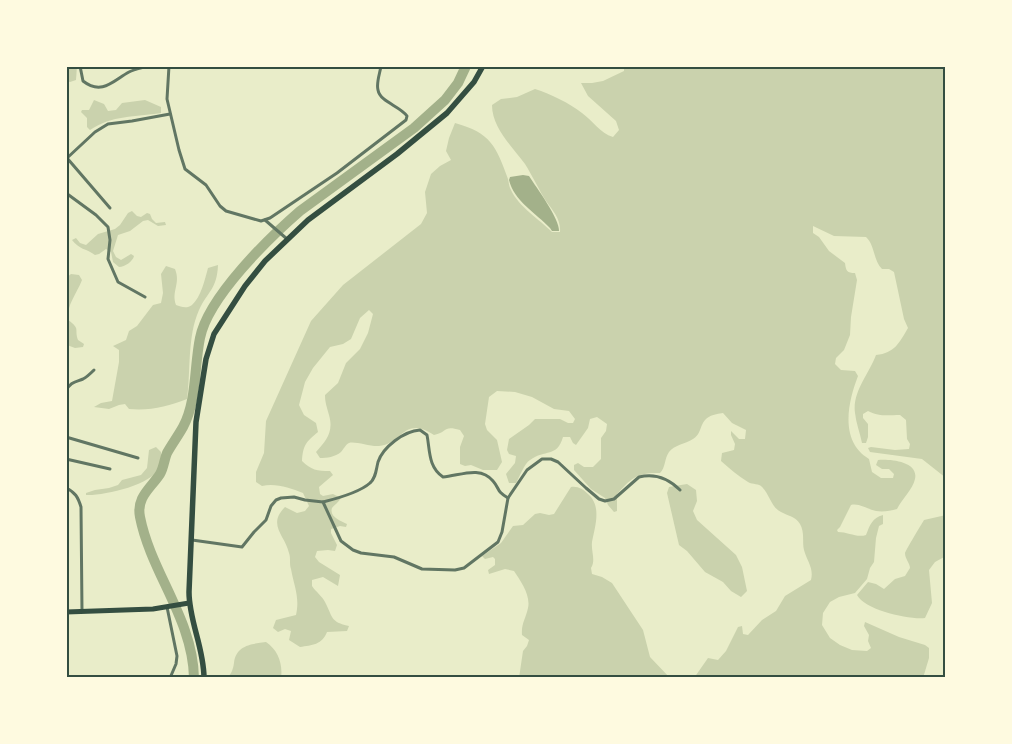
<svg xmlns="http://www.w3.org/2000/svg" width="1012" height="744" viewBox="0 0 1012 744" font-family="Karla,sans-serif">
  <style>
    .green { fill: #cad2ad }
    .water { fill: #a3b18a }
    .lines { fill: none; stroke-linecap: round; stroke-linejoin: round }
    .river { stroke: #a3b18a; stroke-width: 10 }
    .minor { stroke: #617663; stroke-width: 3 }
    .secondary { stroke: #344e41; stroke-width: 5 }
    .primary { stroke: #344e41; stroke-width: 5.5 }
    .neatline { fill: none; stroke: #344e41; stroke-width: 2 }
  </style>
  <rect width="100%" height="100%" fill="#e9edc9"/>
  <g class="green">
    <path d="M66,66h11l-1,14 -6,2 -4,-1z"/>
    <path d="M624,66h322v412l-24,-19 -52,-7 -2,-4 3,-1 24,3 14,-1 1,-5 -3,-5 -1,-19 -6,-5c-12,0 -20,2 -32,-4l-5,3v4l5,6v13l-2,6h-4c-2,-10 -6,-20 -7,-30 -3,-21 14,-39 21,-58 19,-2 23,-12 32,-27l-4,-9 -10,-47 -5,-3h-7c-9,-9 -7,-24 -16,-32l-32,-1 -21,-10v7l6,4 10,14 16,12c1,8 2,10 10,10l2,7 -6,37 -1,18 -6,15 -8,8 -1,6 6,6 14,1 3,5c-10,26 -19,65 11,83l3,13 9,6h12l1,-4 -5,-5h-7l-6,-4 2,-5c11,-1 41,1 37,19 -2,10 -13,20 -18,30 -7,2 -14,3 -21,2 -9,-2 -17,-8 -25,-6l-11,22 -3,3 1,2c10,0 19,6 28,3 4,-10 6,-17 17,-20v9l-4,2 -3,12 -2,24 -4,6 -3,11 -12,14 -16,4 -9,5 -7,11 -1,12 8,13 10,7 12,5 15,1 4,-3 -3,-7 1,-6 -5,-9 1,-4 34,15 26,8 4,3v10l-6,20h-229l14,-20 10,2 8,-9 12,-24 4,-1 1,8 5,1 14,-15 14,-9 9,-15 26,-16c3,-12 -4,-19 -7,-30 -2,-8 1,-17 -4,-26 -5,-8 -12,-8 -19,-12 -10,-5 -11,-17 -19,-25 -3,-4 -9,-2 -14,-5 -10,-6 -18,-13 -27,-21l1,-8 12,-3 1,-6 -4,-9v-4l8,8h6l1,-9 -14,-7 -9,-10c-28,3 -17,18 -30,26 -8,5 -19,6 -24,13 -5,7 -3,15 -9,21 -22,-1 -29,5 -43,21v17l-3,1 -6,-7 -3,-7 -14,-9 -17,-19v-5l4,-2 6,4h9l8,-8v-21l5,-7 1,-7 -10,-7 -7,2 -2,9 -12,17 -3,-2 -3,-6h-7c-6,21 -18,12 -33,23 -6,4 -10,16 -14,23h-7l-3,-9 9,-11 1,-7 -7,-2 -2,-4 2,-11 20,-14 6,-6h25l8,4h5l2,-4 -6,-8 -15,-2 -22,-12 -17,-5 -18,-1 -8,6 -4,27 2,6 10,10 5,22 -5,8h-14l-12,-5 -6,1 -5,-2v-17l4,-11 -4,-6c-17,-5 -12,2 -26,5 -31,-20 -31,9 -55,11 -8,1 -24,-5 -30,-3 -4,2 -5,6 -8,9 -6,5 -14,6 -21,6l-4,-6c10,-11 18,-20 13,-37 -2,-8 -4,-12 -4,-20l13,-12 8,-20 14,-14 8,-16 5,-19 -4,-4 -9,8 -9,21 -8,5 -13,3 -17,21 -8,14 -6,23 5,10 12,8 2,9c-12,10 -15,13 -16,29 9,9 15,10 28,10l3,4 -14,12 1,7 3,2 10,-2 8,4c-2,4 -7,7 -9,10 -3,9 9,13 15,16l-1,3 -6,-1 -9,3v4l6,12 -2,6 -7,-1 -11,1 -2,6 4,5 21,13 -2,11 -15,-9 -11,3v6c4,6 10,10 13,16 8,15 5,20 24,24l-2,5 -20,1c-5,13 -15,13 -27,15l-11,-7 2,-9 -6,-2 -7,3 -5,-4 3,-8 20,-5c4,-18 -2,-29 -5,-46 -2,-5 0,-11 -2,-16 -4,-18 -22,-28 -4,-46l12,6 8,-2 4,-5 -6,-13c-13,-5 -27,-10 -41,-7l-6,-4v-10l8,-19 2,-32 45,-100 32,-36 78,-61 6,-11 -2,-21 6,-18 9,-8 11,-6 -5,-9 3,-13 6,-15c36,10 41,23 53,56 1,4 1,8 3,11 8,17 28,29 41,42h8c1,-13 -7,-21 -14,-31 -7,-11 -14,-26 -21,-37 -13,-18 -33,-36 -33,-59l9,-6 16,-2 18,-8c16,5 34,14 47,24 11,8 18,20 31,24l6,-7 -3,-9 -28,-25 -7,-13h11l11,-2 21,-10z"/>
    <path d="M94,100l10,4 4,7 8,-1 6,-7 23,-3 16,7v6c-26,4 -49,2 -71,17l-3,-3v-9l-6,-6 1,-2h7z"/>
    <path d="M132,211l5,5 4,1 6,-4 3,1 2,5 4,4 9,-1 1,3 -8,1 -10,-6 -5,1 -13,10 -12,4 -5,16 3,6 5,3 10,-6 3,2c-1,5 -9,11 -15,11l-6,-5 -2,-10 -5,-3 -7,5 -4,1c-10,-7 -15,-5 -23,-15l4,-2 4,5 6,2 12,-11 17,-5 5,-4 8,-12z"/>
    <path d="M218,265c-1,24 -10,26 -19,45 -12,27 -8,61 -12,89 -19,7 -36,12 -58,10l-4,-5 -6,1 -10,4 -15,-2 7,-4 11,-2 7,-39v-12l-6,-4 13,-6 3,-9 8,-5 16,-21 8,-2 2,-10 -2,-19 5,-8 9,3c6,15 -4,22 1,36 5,2 11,4 16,0 9,-8 13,-26 16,-37z"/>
    <path d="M71,274l8,1 3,5c-5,13 -16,26 -14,40 13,9 6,9 10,20l6,4 -1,3 -8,1 -8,-3 -1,-3v-64z"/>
    <path d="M156,447l5,5c0,4 0,12 -2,16 -7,17 -56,28 -73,27v-2l9,-3 14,-2 9,-3 4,-5 19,-5 6,-7 2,-18z"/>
    <path d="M687,484l9,6 1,11 -4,10 4,9 39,35 6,12 5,24 -6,6 -10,-6 -8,-9 -18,-10 -18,-21 -8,-6 -12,-52 2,-6z"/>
    <path d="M571,487c7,-1 12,2 17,7 14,12 7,32 4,48 -1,10 4,18 -1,26l1,6 10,3 10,6 31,47 7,27 20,21h-151l4,-27 4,-5 2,-6 -7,-5c-1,-11 4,-17 6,-27 3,-13 -8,-28 -14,-37l-9,-2 -16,5 -1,-4 7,-5v-6l-2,-2 -8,2 -3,-3 19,-13 12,-17 10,-1 12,-11 5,-1 9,2 5,-1z"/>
    <path d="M946,515v41l-11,6 -6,8 3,33 -7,15c-16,2 -60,-8 -68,-23l11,-13 8,2 8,5 11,-10 10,-3 5,-8c0,-5 -5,-9 -5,-15 1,-3 16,-28 19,-33z"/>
    <path d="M266,642c12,8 17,22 15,36h-54c5,-5 6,-9 7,-15 2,-18 18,-19 32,-21z"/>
  </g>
  <path class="water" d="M523,175l6,1c7,11 31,43 30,55h-7l-2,-3c-14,-15 -36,-27 -41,-48l1,-3z"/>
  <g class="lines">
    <path class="river" d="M194,678c-1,-59 -43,-105 -54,-161 -4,-20 11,-29 20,-43 4,-7 4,-14 7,-21 5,-9 11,-17 16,-26 14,-26 11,-60 17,-89 8,-41 69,-100 100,-127l114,-83 31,-28 13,-17 8,-17"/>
    <g class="minor">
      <path d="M80,66l3,15c19,15 31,-1 46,-9 6,-3 13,-4 19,-6"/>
      <path d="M169,66l-2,33 12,51 6,19 21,16 14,21 6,5 35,10 9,-3 67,-45 69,-53 1,-4c-7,-10 -27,-14 -29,-26 -2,-7 2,-17 3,-24"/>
      <path d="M67,158l43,50"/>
      <path d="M66,159l29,-27 13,-8 24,-3 38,-7"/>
      <path d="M66,193l30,22 12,12 2,13 -2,19 10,23 27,15"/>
      <path d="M265,220l22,19"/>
      <path d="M66,391c4,-9 10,-9 17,-12 4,-2 8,-6 11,-9"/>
      <path d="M66,437l72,21"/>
      <path d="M66,459l44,10"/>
      <path d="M66,488c9,4 12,9 15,19l1,104"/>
      <path d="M323,502c12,-3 37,-10 47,-19 6,-5 6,-13 8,-21 5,-15 26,-31 42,-32l7,5c3,15 1,32 16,42 16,-1 37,-12 50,4 7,8 3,10 15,17"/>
      <path d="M192,540l50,7 12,-15 12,-12 5,-14 5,-6 5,-2 13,-1 11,3 18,2 18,39 12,9 8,3 33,4 28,12 33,1 9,-2 34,-26 4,-10 6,-34 19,-28 15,-11h9l7,3 28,26 13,11 6,2 9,-2 25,-22c16,-4 30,2 41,13"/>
      <path d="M167,607l10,49 -1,8 -6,14"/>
    </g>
    <path class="secondary" d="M66,612l87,-3 36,-6"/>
    <path class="primary" d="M204,678c0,-30 -15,-57 -15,-86l7,-170 10,-63 8,-25 31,-48 20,-25 43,-41 89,-66 50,-41 27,-31 9,-16"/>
  </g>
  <rect width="1012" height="744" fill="none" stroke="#fefae0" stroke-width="135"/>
  <rect x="68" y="68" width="876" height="608" class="neatline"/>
</svg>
